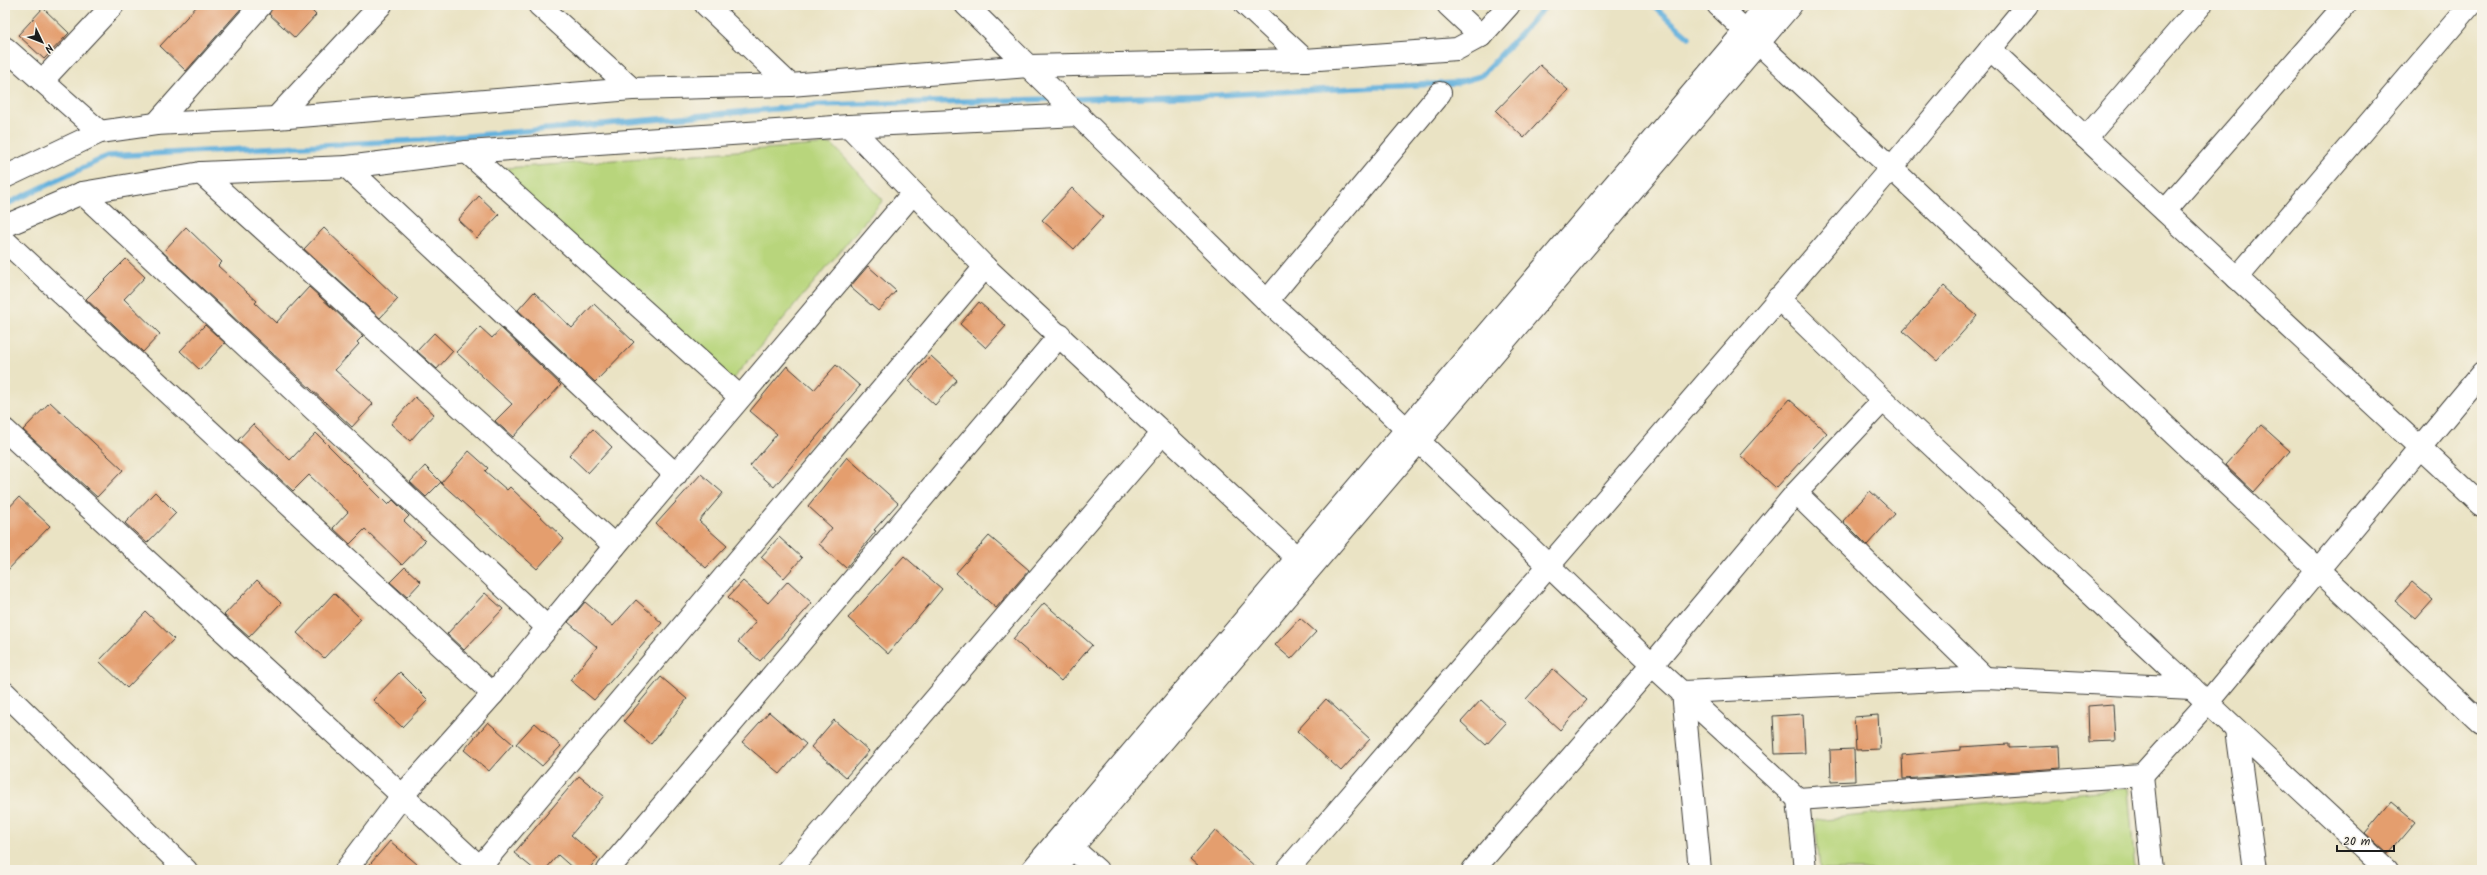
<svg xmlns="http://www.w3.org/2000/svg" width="2487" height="875" viewBox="0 0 2487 875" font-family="Kalam,sans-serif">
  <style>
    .green { fill: #b8d57c; stroke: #6a784c }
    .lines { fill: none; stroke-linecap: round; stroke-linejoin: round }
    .stream { stroke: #63b1dd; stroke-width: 5.5 }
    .building { fill: #e49e6e }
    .minor-casing { stroke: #3b3a35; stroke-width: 24 }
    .minor { stroke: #fff; stroke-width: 22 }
  </style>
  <rect width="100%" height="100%" fill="#f7f3e8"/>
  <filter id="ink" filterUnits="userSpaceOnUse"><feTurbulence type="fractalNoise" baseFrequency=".025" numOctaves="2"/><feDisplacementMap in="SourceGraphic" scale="8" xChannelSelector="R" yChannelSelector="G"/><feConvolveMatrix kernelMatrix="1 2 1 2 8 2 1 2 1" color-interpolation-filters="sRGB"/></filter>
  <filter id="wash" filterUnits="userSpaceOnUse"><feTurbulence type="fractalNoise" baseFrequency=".012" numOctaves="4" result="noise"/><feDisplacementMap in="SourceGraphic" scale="16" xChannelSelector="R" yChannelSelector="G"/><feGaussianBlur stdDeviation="0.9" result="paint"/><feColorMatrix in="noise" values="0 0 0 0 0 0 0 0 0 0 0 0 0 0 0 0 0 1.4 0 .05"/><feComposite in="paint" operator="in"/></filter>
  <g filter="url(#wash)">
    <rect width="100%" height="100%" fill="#eae3c4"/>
    <g class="green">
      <path d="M832,144l51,56 -151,180 -239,-211z"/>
      <path d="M2128,788l7,82h-315l-5,-50z"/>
    </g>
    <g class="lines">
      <g class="stream">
        <path d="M1652,5l37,32"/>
        <path d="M1069,99l150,-4 237,-12 25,-7 66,-71"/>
        <path d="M5,205l103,-49 314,-16 397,-35 234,-6"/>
      </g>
    </g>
    <g id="blocks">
      <g class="building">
        <path d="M198,5h46l-58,66 -26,-25z"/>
        <path d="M273,5h33l10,10 -21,23 -26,-24z"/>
        <path d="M43,8l26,25 -25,26 -26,-24z"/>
        <path d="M1540,65l28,25 -44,48 -28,-27z"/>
        <path d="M1072,188l31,29 -29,32 -32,-29z"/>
        <path d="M479,196l20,19 -22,23 -19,-18z"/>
        <path d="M186,227l36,35 -4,4 39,35 -2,2 21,20 33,-36 54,49 -6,6 2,2 -24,26 38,34 -21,23 -189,-175z"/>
        <path d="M324,228l74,71 -18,19 -76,-69z"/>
        <path d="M126,259l19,18 -21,22 36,35 -17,18 -57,-53z"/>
        <path d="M868,266l28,25 -18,20 -28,-24z"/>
        <path d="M1944,286l33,30 -40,45 -34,-30z"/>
        <path d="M534,292l38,36 22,-24 40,38 -39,40 -77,-72z"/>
        <path d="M979,302l27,24 -20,22 -26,-24z"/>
        <path d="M205,325l20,18 -25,27 -20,-19z"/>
        <path d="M480,327l12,11 9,-10 60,57 -48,52 -18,-16 17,-17 -56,-52z"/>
        <path d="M434,333l19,18 -16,18 -20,-18z"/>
        <path d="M931,356l26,24 -22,25 -26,-24z"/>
        <path d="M836,365l24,21 -86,101 -24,-21 27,-32 -27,-23 37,-45 27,24z"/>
        <path d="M415,397l19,17 -24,27 -19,-17z"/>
        <path d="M1789,399l38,34 -51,55 -36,-33z"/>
        <path d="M50,402l73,68 -26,27 -74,-67z"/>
        <path d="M253,424l37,36 26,-27 72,72 5,-5 16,16 -5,5 21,20 -23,24 -37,-36 -15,15 -17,-16 15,-16 -39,-37 -16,16 -55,-51z"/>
        <path d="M2261,425l29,26 -36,41 -29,-27z"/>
        <path d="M593,429l19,18 -24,26 -19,-18z"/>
        <path d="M469,451l19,17 -3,3 22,19 3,-3 54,52 -27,30 -96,-86z"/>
        <path d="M847,457l51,46 -24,27 2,1 -30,37 -27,-24 13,-16 -24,-22z"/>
        <path d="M425,466l16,16 -15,15 -16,-15z"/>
        <path d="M701,474l22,19 -24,28 28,25 -21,22 -50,-44z"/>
        <path d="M1870,491l25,23 -28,31 -24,-24z"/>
        <path d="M155,492l21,21 -29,30 -22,-20z"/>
        <path d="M19,497l31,29 -45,47v-61z"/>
        <path d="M989,536l40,34 -33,38 -40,-35z"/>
        <path d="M779,537l23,21 -18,20 -23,-21z"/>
        <path d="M904,556l38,33 -54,65 -40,-36z"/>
        <path d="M405,567l16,15 -14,15 -17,-15z"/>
        <path d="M257,580l24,23 -32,34 -25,-22z"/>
        <path d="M743,581l25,22 20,-22 24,22 -52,58 -22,-19 18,-20 -28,-25z"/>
        <path d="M2412,582l21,18 -17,19 -21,-18z"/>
        <path d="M334,593l27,26 -37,39 -27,-25z"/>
        <path d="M485,593l18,16 -39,41 -17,-16z"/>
        <path d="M636,600l26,23 -68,77 -24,-20 27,-33 -29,-25 17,-20 28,24z"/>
        <path d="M1044,603l48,42 -31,36 -48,-42z"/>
        <path d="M146,612l28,27 -47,49 -28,-27z"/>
        <path d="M1300,618l16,14 -25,27 -16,-14z"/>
        <path d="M1553,669l34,31 -27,30 -34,-31z"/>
        <path d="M400,672l28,28 -26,27 -29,-27z"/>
        <path d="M661,677l26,22 -36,45 -27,-23z"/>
        <path d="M1326,699l44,40 -29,32 -44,-40z"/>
        <path d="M1481,700l25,23 -20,22 -25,-23z"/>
        <path d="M2113,704l2,37 -26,1 -1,-36z"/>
        <path d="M769,712l37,32 -26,30 -38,-32z"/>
        <path d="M1803,714l2,39 -30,1 -2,-38z"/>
        <path d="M1878,715l2,34 -24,1 -2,-33z"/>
        <path d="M834,720l35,31 -23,26 -35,-30z"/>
        <path d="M488,722l25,22 -24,27 -25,-21z"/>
        <path d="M535,723l26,23 -19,20 -26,-22z"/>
        <path d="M2009,744v4l51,-2 1,22 -158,11 -1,-24 58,-5v-3z"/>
        <path d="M1854,749l1,32 -24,1 -1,-32z"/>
        <path d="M579,776l25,20 -33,39 27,23 -10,12h-13l-17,-15 -13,15h-10l-21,-17z"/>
        <path d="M2391,802l24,20 -27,32 -23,-21z"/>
        <path d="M1215,830l44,40h-57l-12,-11z"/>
        <path d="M390,841l34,29h-59z"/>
      </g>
    </g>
  </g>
  <g filter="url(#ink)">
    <use href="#blocks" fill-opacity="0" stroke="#3b3a35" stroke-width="1"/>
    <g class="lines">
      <g class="minor-casing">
        <g id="minor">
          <path d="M539,5l93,84"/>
          <path d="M706,5l84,80"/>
          <path d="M966,5l301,296 86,77 299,287 146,134"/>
          <path d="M1246,5l59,55"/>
          <path d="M1448,5l33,31"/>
          <path d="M1718,5l764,719"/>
          <path d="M5,48l95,84"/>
          <path d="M1990,49l492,456"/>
          <path d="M42,81l71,-76"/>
          <path d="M276,118l105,-113"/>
          <path d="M156,124l105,-119"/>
          <path d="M849,126l136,141 312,291"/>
          <path d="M2086,138l115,-133"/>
          <path d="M467,152l273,245"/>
          <path d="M347,167l329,308"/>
          <path d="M201,173l414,373"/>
          <path d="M5,177l95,-45 56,-8 120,-6 356,-29 158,-4 238,-19 277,-6 152,-11 24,-13 28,-31"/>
          <path d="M82,193l466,435"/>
          <path d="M2165,211l180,-206"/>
          <path d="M5,226l77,-33 119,-20 146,-6 120,-15 382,-26 230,-11"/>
          <path d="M5,241l488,453"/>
          <path d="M2237,278l233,-273"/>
          <path d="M1778,298l105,102 504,470"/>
          <path d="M1267,301l173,-208"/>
          <path d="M5,430l478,440"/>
          <path d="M1796,493l189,185"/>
          <path d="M5,693l181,177"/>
          <path d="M2236,730l19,140"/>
          <path d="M2142,775l65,-72 275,-330"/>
          <path d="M1072,848l25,22"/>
          <path d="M480,867l505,-600"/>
          <path d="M346,870l56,-74 91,-102 122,-148 298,-353"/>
          <path d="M608,870l452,-535"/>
          <path d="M789,870l373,-436"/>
          <path d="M1032,870l735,-865"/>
          <path d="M1053,870l738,-865"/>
          <path d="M1287,870l605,-703 135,-162"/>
          <path d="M1473,870l179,-205 144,-172 87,-93"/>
          <path d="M1700,870l-17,-178 302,-14 207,10"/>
          <path d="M1805,870l-7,-71 344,-24 10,95"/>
        </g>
      </g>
      <use href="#minor" class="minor"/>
    </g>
  </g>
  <rect width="2487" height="875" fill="none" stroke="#f7f3e8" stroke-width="20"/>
  <g transform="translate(42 42) rotate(133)" stroke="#f7f3e8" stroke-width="3" paint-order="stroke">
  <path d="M0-3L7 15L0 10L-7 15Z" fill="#1c1c1c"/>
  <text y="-6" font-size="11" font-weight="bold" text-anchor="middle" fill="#1c1c1c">N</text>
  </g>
  <path d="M2337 845v6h57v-6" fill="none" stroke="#1c1c1c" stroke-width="2"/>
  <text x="2343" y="845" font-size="12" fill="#1c1c1c" stroke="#f7f3e8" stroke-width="3" paint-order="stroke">20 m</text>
</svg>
